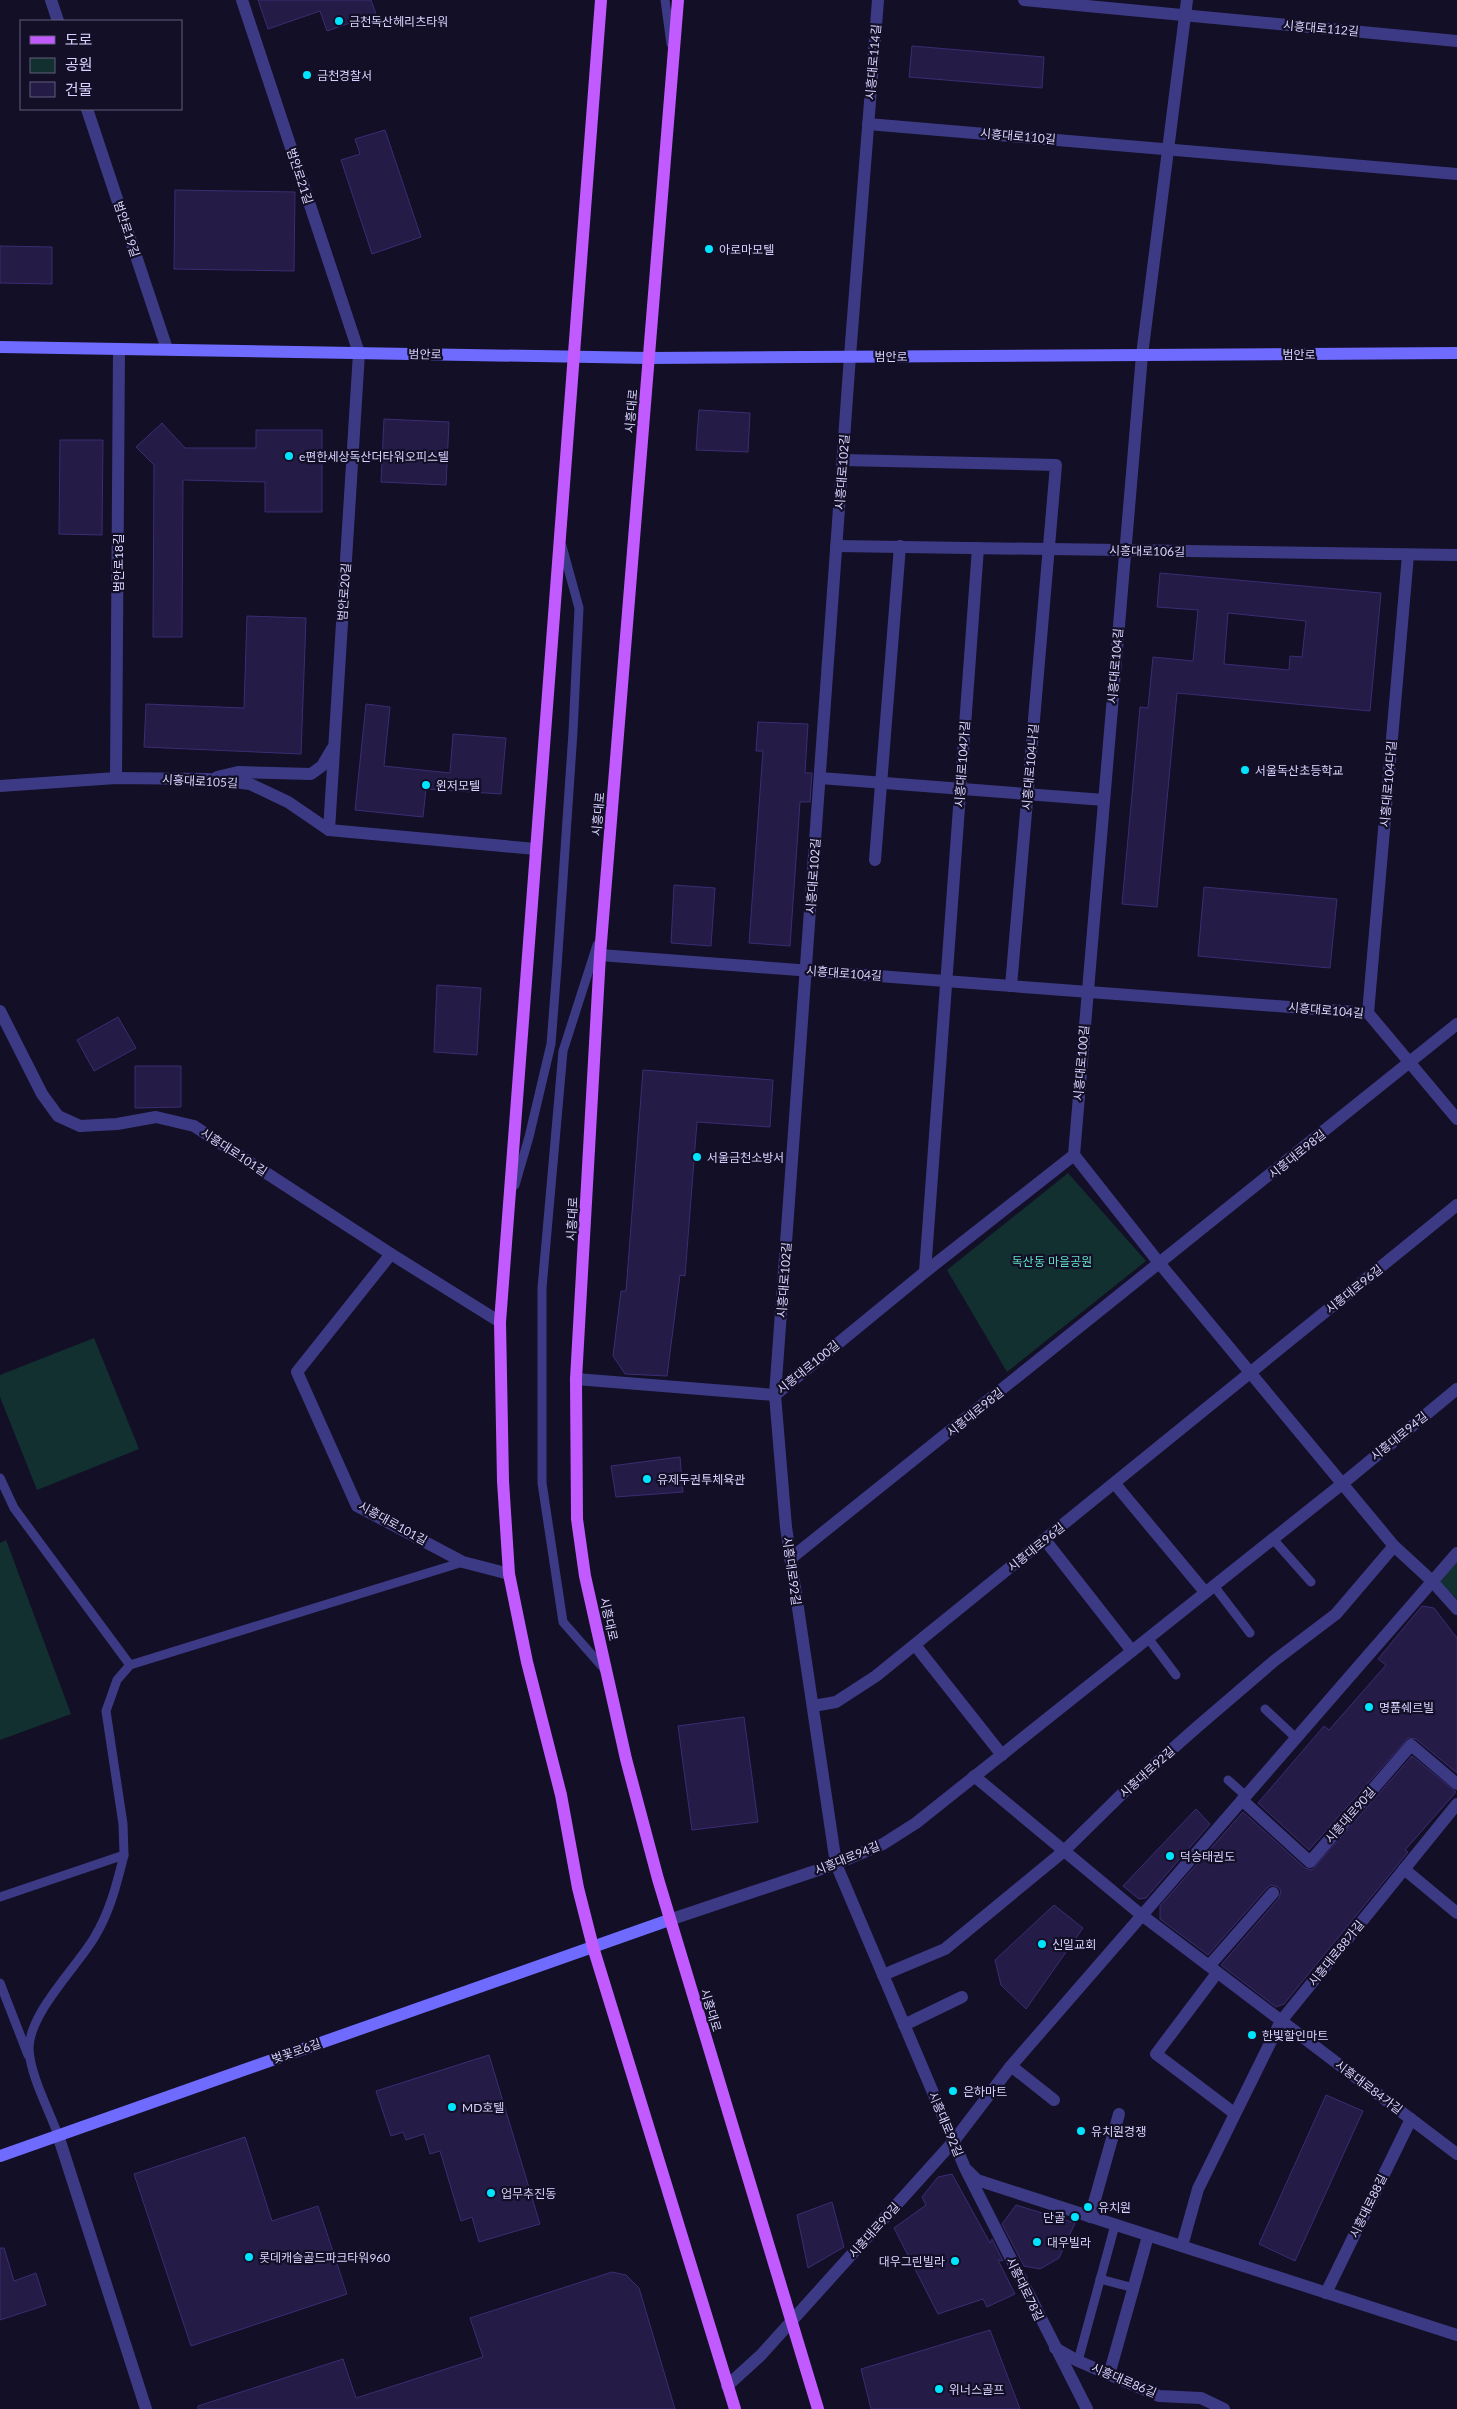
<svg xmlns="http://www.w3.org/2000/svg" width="1457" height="2409" viewBox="0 0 1457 2409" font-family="Lato,'Noto Sans KR',sans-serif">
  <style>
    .green { fill: #12302f }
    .building { fill: #241b47; stroke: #3b2d73; fill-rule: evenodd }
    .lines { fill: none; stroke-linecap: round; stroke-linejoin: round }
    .lane { stroke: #3d3a85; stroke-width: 9 }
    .street { stroke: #3d3a85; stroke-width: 12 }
    .secondary { stroke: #6f6bff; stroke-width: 12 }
    .primary { stroke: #c25bff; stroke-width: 12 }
    .poi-dot { fill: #00e5ff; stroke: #130f26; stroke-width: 2 }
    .labels { text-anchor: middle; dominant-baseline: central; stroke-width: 4.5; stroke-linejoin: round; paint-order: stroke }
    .poi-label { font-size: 12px; fill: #d9d4ff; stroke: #130f26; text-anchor: start }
    .street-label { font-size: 12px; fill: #d9d4ff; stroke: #130f26 }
    .park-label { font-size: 12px; fill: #5fe0c0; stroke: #130f26 }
  </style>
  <rect width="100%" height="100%" fill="#130f26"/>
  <g class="green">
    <path d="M1068,1173l78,88 -139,111 -60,-102z"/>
    <path d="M94,1338l45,111 -102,41 -37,-93v-22z"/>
    <path d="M6,1540l65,174 -71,26v-197z"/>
    <path d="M1457,1555v44l-21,-21z"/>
  </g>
  <g class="building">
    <path d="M258,0h113l5,14 -49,17 -7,-20 -52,18z"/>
    <path d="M912,46l132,11 -2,31 -133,-11z"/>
    <path d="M385,130l36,107 -49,17 -31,-94 19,-6 -5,-15z"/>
    <path d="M175,190l120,2 -1,79 -120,-2z"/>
    <path d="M0,246l52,1v37l-52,-1z"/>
    <path d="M699,410l51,3 -2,39 -52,-2z"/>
    <path d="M384,419l65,3 -3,63 -65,-3z"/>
    <path d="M162,423l23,25h71v-18h66v82h-57v-30l-82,-2 -1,157h-29l1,-172 -18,-18z"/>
    <path d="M60,440h43l-1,95 -43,-1z"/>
    <path d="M1160,573l221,20 -11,118 -193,-18 -20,214 -35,-3 18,-197 8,1 5,-51 40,4 5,-51 -41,-3zM1228,613l78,8 -4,36 -12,-1 -1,14 -65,-6z"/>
    <path d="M247,616l59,2 -5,136 -157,-7 2,-43 98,4z"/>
    <path d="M366,704l24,3 -6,59 66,7 3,-39 53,4 -5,56 -75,-5 -3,28 -68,-7z"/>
    <path d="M758,722l50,2 -3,49h7l-2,29h-10l-10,144 -41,-3 14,-192h-7z"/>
    <path d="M674,885l41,3 -4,58 -40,-3z"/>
    <path d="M1204,887l133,12 -7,69 -132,-12z"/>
    <path d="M437,985l44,3 -4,67 -43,-3z"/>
    <path d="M118,1017l18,31 -42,23 -17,-31z"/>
    <path d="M135,1066h46v41l-46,1z"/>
    <path d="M643,1070l130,10 -3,47 -73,-5 -12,154 -5,-1 -13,101 -42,-2 -12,-18 8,-65h5z"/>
    <path d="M680,1457l3,35 -67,5 -5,-31z"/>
    <path d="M1422,1606l12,2 23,30v135l-41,-34 -8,-1 -99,112 -51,-47 66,-77 5,4 57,-65 -8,-6z"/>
    <path d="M744,1717l14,105 -66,8 -14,-104z"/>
    <path d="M1412,1756l44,36 -51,58 3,2 -124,152 -8,3 -55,-42 58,-67 2,-7 -3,-4 -7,-2 -4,3 -59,67 -48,-36v-13l83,-94 62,56 7,2z"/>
    <path d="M1196,1809l14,15 -64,74 -7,1 -16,-13z"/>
    <path d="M1054,1905l29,23 -57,81 -25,-24 -6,-25z"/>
    <path d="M489,2055l51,169 -61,18 -7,-25 -11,4 -21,-70 -10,3 -6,-20 -18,6 -3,-8 -12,4 -15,-45z"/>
    <path d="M1326,2095l37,16 -68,150 -36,-17z"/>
    <path d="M245,2137l27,84 46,-15 29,88 -156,52 -57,-172z"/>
    <path d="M952,2174l38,69 2,-4 11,22 -5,-1 17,34 -28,13 -4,-8 -45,15 -44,-86 32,-23 -4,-8 16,-20z"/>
    <path d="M832,2202l12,45 -36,21 -11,-53z"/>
    <path d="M1016,2205l59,18 -16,35 -19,11 -16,-3 -22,-42z"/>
    <path d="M0,2248h4l10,33 22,-8 10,32 -46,15z"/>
    <path d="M612,2272l14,3 13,13 36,121h-477v-3l145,-47 13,39 127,-41 -13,-39z"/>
    <path d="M990,2330l30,79h-149l-10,-40z"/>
  </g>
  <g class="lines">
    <g class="lane">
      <path d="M665,0l6,44"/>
      <path d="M597,945l-34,106 -21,237v195l21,139 43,49"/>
      <path d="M515,1185l14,-48 22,-93 6,-77 16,-235 6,-124 -17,-62"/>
      <path d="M0,1478l14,30 116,157 333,-103"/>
      <path d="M1273,1539l38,43"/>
      <path d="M1214,1586l36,47"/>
      <path d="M1148,1638l28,37"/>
      <path d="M1265,1709l31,29"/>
      <path d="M1228,1780l18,16"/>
      <path d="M0,1897l124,-42 -1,-31 -17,-113 11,-31 13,-15"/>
      <path d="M0,1983l28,72"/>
      <path d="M58,2135c-9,-25 -28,-60 -29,-86 0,-36 47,-81 65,-111 16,-26 23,-55 30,-83"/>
      <path d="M1100,2279l34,9"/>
      <path d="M1078,2361l37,-136"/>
    </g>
    <g class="street">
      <path d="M51,0l7,21"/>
      <path d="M242,0l117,353 -30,477"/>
      <path d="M878,0l-28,356 -75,1039 11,132 50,337 129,304 122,241"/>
      <path d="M1024,0l433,41"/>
      <path d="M87,109l80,240"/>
      <path d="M868,124l589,50"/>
      <path d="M843,460l213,5 -45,521"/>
      <path d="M836,546l621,9"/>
      <path d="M217,777l21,-5 73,2 11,-8 10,-17"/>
      <path d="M116,778l3,-429"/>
      <path d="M820,778l284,22"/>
      <path d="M0,786l116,-8 92,1 42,5 38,18 41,28 207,19"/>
      <path d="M875,860l25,-314"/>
      <path d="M600,955l768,58 89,106"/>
      <path d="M0,1011l42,83 16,22 22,10 37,-2 39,-7 38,9 197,128 109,68"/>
      <path d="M1368,1013l40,-458"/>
      <path d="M1074,1155l86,109 234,282 38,35 25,28"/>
      <path d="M391,1254l-94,118 60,134 106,56 46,12"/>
      <path d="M925,1272l53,-724"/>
      <path d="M576,1379l199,16 150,-123 149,-117 68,-800 45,-355"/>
      <path d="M1115,1484l90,108"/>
      <path d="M1045,1540l87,111"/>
      <path d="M790,1559l667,-535"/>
      <path d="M915,1645l87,110"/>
      <path d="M813,1706l23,-4 40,-26 581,-471"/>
      <path d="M974,1776l165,137 318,241"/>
      <path d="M1242,1800l68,62 101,-117 46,39"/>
      <path d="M1404,1869l53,44"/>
      <path d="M669,1920l167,-56 47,-20 33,-21 426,-339 115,-95"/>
      <path d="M1209,1966l64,-73"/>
      <path d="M1217,1973l-61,81 78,59"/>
      <path d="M883,1975l62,-26 119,-98 63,-62 69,-61 78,-67 62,-47 58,-68"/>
      <path d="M904,2025l58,-28"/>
      <path d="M1011,2066l43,34"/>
      <path d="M58,2135l88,274"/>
      <path d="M968,2171l9,9 480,155"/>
      <path d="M1090,2217l29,-103"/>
      <path d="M1182,2246l16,-57 83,-168 176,-217"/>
      <path d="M1326,2293l85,-174"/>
      <path d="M1055,2348l23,13 81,35 42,2 23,11"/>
      <path d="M1109,2375l39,-139"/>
      <path d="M727,2386l34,-31 192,-213 58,-76 446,-513"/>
    </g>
    <g class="secondary">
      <path d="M0,347l649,11 808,-5"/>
      <path d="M0,2156l669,-236"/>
    </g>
    <g class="primary">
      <path d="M601,0l-101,1322 3,159 6,93 18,88 34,133 17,93 15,59 142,462"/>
      <path d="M678,0l-78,955 -24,424 1,140 8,57 41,183 32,120 160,530"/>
    </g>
  </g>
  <g class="poi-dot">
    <circle cx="339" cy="21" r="5"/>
    <circle cx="307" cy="75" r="5"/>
    <circle cx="709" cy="249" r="5"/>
    <circle cx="289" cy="456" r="5"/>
    <circle cx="1245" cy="770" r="5"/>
    <circle cx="426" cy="785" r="5"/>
    <circle cx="697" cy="1157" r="5"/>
    <circle cx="647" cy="1479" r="5"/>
    <circle cx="1369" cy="1707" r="5"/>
    <circle cx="1170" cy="1856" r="5"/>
    <circle cx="1042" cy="1944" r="5"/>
    <circle cx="1252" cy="2035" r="5"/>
    <circle cx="953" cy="2091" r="5"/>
    <circle cx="452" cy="2107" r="5"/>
    <circle cx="1081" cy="2131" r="5"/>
    <circle cx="491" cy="2193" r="5"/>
    <circle cx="1088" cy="2207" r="5"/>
    <circle cx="1075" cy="2217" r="5"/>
    <circle cx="1037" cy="2242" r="5"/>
    <circle cx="249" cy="2257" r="5"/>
    <circle cx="955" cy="2261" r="5"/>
    <circle cx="939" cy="2389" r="5"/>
  </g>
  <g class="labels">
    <g class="poi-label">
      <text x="349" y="21">금천독산헤리츠타워</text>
      <text x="317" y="75">금천경찰서</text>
      <text x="719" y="249">아로마모텔</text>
      <text x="299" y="456">e편한세상독산더타워오피스텔</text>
      <text x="1255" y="770">서울독산초등학교</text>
      <text x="436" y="785">윈저모텔</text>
      <text x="707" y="1157">서울금천소방서</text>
      <text x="657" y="1479">유제두권투체육관</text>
      <text x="1379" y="1707">명품쉐르빌</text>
      <text x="1180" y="1856">덕승태권도</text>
      <text x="1052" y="1944">신일교회</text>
      <text x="1262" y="2035">한빛할인마트</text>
      <text x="963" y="2091">은하마트</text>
      <text x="462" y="2107">MD호텔</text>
      <text x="1091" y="2131">유치원경쟁</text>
      <text x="501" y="2193">업무추진동</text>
      <text x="1098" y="2207">유치원</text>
      <text x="1065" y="2217" text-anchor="end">단골</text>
      <text x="1047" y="2242">대우빌라</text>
      <text x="259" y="2257">롯데캐슬골드파크타워960</text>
      <text x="945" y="2261" text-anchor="end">대우그린빌라</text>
      <text x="949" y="2389">위너스골프</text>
    </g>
    <g class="street-label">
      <text transform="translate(1321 28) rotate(5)">시흥대로112길</text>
      <text transform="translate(873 62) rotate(-85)">시흥대로114길</text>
      <text transform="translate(1018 136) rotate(5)">시흥대로110길</text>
      <text transform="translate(300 176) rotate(72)">범안로21길</text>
      <text transform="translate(127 229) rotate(72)">범안로19길</text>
      <text transform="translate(425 354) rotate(1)">범안로</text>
      <text x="1299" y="354">범안로</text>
      <text x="891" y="356">범안로</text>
      <text transform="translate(631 411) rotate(-85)">시흥대로</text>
      <text transform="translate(842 472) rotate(-86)">시흥대로102길</text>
      <text transform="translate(1147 551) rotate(1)">시흥대로106길</text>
      <text transform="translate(118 563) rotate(-90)">범안로18길</text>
      <text transform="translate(344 592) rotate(-86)">범안로20길</text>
      <text transform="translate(1115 666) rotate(-85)">시흥대로104길</text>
      <text transform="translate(962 764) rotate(-86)">시흥대로104가길</text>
      <text transform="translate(1030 767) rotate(-85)">시흥대로104나길</text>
      <text transform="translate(200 781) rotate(3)">시흥대로105길</text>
      <text transform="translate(1388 784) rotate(-85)">시흥대로104다길</text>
      <text transform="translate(598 814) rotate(-85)">시흥대로</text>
      <text transform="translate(813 876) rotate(-86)">시흥대로102길</text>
      <text transform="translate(844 973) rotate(4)">시흥대로104길</text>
      <text transform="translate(1326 1010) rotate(5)">시흥대로104길</text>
      <text transform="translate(1081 1063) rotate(-85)">시흥대로100길</text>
      <text transform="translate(234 1152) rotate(33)">시흥대로101길</text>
      <text transform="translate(1297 1154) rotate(-39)">시흥대로98길</text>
      <text transform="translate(572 1219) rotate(-87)">시흥대로</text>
      <text transform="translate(784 1280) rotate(-86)">시흥대로102길</text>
      <text transform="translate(1354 1289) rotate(-39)">시흥대로96길</text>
      <text transform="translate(808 1367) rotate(-39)">시흥대로100길</text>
      <text transform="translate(975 1412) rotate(-39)">시흥대로98길</text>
      <text transform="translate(1399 1436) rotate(-39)">시흥대로94길</text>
      <text transform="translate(393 1523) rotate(29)">시흥대로101길</text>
      <text transform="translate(1036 1547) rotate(-39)">시흥대로96길</text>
      <text transform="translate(792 1571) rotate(82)">시흥대로92길</text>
      <text transform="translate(609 1619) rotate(77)">시흥대로</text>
      <text transform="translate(1147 1772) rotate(-42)">시흥대로92길</text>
      <text transform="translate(1350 1815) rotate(-49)">시흥대로90길</text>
      <text transform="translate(847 1858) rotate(-22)">시흥대로94길</text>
      <text transform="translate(1336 1953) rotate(-51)">시흥대로88가길</text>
      <text transform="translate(711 2010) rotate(73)">시흥대로</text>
      <text transform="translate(296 2051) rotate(-19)">벚꽃로6길</text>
      <text transform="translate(1369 2087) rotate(37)">시흥대로84가길</text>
      <text transform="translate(946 2124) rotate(67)">시흥대로92길</text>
      <text transform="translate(1368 2206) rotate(-64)">시흥대로88길</text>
      <text transform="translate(874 2230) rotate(-48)">시흥대로90길</text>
      <text transform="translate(1025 2289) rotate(64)">시흥대로78길</text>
      <text transform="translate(1124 2380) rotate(23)">시흥대로86길</text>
    </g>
    <g class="park-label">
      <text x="1052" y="1261">독산동 마을공원</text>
    </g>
  </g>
  <rect x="20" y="20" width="162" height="90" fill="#130f26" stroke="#625e7d"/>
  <rect x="30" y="36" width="25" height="8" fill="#c25bff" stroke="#625e7d"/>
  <text x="65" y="45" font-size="15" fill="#d9d4ff">도로</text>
  <rect x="30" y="58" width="25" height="15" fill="#12302f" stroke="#625e7d"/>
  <text x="65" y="70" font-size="15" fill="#d9d4ff">공원</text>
  <rect x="30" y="82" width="25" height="15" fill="#241b47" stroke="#625e7d"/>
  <text x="65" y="95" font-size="15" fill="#d9d4ff">건물</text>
</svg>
